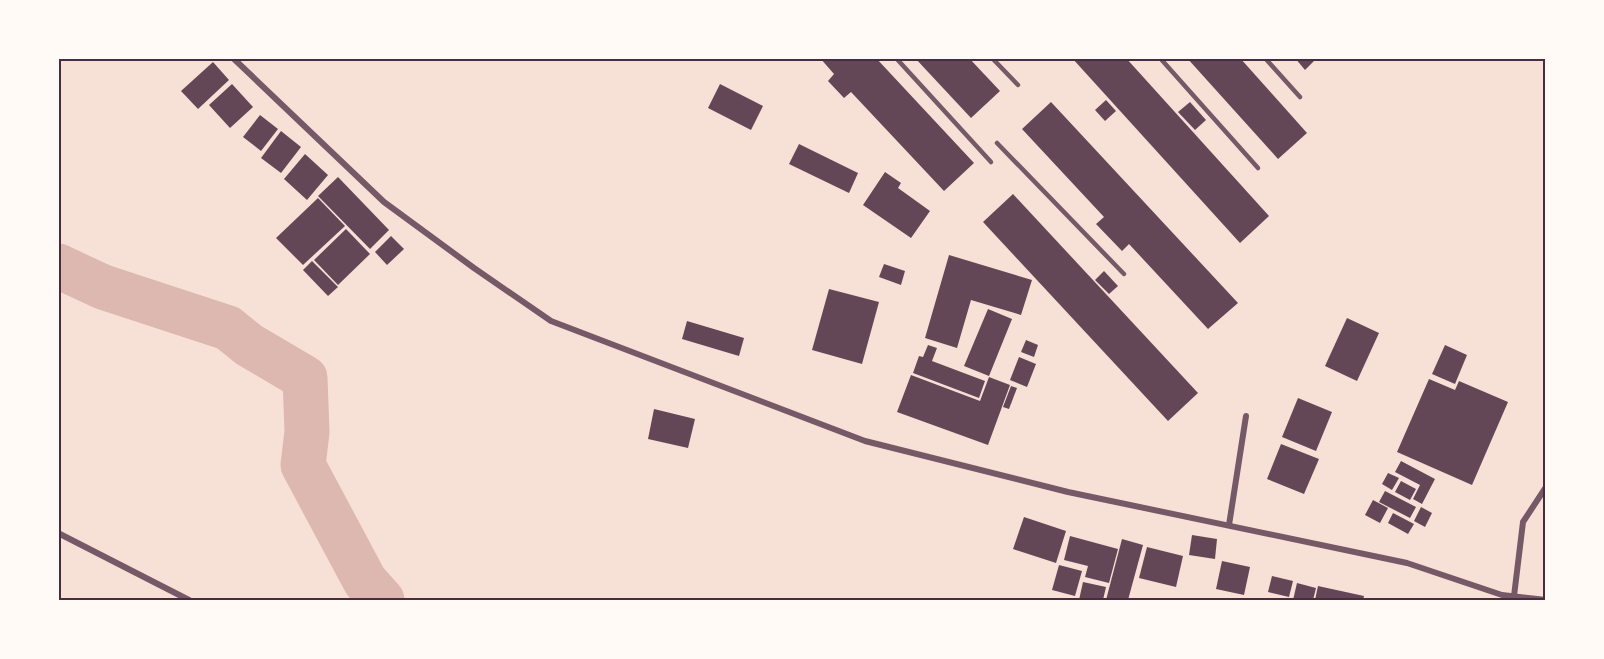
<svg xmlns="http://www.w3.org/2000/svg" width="1604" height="659" viewBox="0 0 1604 659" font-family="'Asap Condensed',sans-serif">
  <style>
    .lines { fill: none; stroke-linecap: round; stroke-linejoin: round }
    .river { stroke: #dcb8b0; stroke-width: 45 }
    .building { fill: #644757 }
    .service { stroke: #755966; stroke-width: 4.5 }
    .minor { stroke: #755966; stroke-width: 6 }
    .neatline { fill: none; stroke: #4a2c40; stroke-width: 2 }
  </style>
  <rect width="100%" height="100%" fill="#f7e1d7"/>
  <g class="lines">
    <path class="river" d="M58,266l45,21 125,41 21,17 56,33 2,54 -4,33 62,116 17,19"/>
  </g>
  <g class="building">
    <path d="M820,58h56l98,105 -30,28 -93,-99 -7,6 -16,-17 6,-7z"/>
    <path d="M915,58h54l31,33 -29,27z"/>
    <path d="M1072,58h54l143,158 -29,27z"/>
    <path d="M1187,58h53l67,75 -29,26z"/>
    <path d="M1295,58h22l-12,12z"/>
    <path d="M213,62l16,18 -31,29 -17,-18z"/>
    <path d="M232,84l21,23 -23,21 -21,-23z"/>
    <path d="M720,84l43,22 -12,24 -43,-22z"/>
    <path d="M1106,100l10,11 -11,10 -10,-11z"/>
    <path d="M1051,102l187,201 -30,26 -79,-85 -7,7 -26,-27 8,-7 -82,-88z"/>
    <path d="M1190,102l16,18 -11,10 -17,-18z"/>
    <path d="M260,115l18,14 -17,22 -18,-14z"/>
    <path d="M281,131l20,16 -20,26 -20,-15z"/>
    <path d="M799,144l59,29 -9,20 -60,-29z"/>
    <path d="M305,154l23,21 -21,25 -23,-21z"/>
    <path d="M885,172l16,11 -3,5 32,23 -19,27 -48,-33z"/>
    <path d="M338,177l51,53 -19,19 -52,-53z"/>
    <path d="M1013,194l185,199 -30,28 -185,-199z"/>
    <path d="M318,198l27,28 -42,39 -27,-27z"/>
    <path d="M346,229l24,25 -32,31 -24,-25z"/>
    <path d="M391,236l13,13 -17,16 -12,-13z"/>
    <path d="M949,255l83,25 -11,35 -50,-15 -14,48 -32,-10z"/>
    <path d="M312,261l26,26 -10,9 -25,-26z"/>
    <path d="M884,264l21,7 -4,14 -22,-8z"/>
    <path d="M1104,271l14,15 -9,8 -14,-14z"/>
    <path d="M829,289l50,13 -17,62 -50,-14z"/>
    <path d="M988,309l24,10 -23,57 -25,-10z"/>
    <path d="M1347,318l32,15 -22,48 -32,-15z"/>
    <path d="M687,321l57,17 -5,18 -57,-17z"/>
    <path d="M1026,340l12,5 -4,12 -13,-5z"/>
    <path d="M928,345l9,3 -5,13 53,20 -6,17 -66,-25 6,-17 4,1z"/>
    <path d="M1445,345l22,10 -12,29 -23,-10z"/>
    <path d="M1019,357l17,7 -9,23 -17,-7z"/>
    <path d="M911,375l69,26 9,-24 21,8 -22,60 -91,-33z"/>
    <path d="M1429,379l26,11 4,-9 49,21 -36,83 -75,-33z"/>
    <path d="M1011,386l6,2 -8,21 -6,-2z"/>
    <path d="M1298,398l34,14 -16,39 -34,-14z"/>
    <path d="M654,409l41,10 -7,29 -40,-9z"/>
    <path d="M1281,444l38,15 -15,35 -37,-15z"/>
    <path d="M1401,461l34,18 -13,25 -9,-5 7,-14 -25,-13z"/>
    <path d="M1388,473l11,5 -7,12 -10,-6z"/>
    <path d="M1401,481l15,8 -6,11 -15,-8z"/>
    <path d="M1385,491l31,16 -6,11 -31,-16z"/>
    <path d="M1373,500l15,8 -8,15 -15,-8z"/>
    <path d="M1421,507l11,6 -7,14 -11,-6z"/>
    <path d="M1393,513l21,11 -6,10 -20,-11z"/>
    <path d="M1024,517l42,14 -10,32 -43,-14z"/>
    <path d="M1192,535l25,4 -2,20 -26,-4z"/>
    <path d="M1070,536l48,13 -9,34 -24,-6 3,-11 -24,-6z"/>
    <path d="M1122,539l21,6 -15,55h-22z"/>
    <path d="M1147,547l36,9 -7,31 -37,-9z"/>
    <path d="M1222,561l28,6 -6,28 -28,-6z"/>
    <path d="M1059,565l23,6 -7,25 -23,-6z"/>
    <path d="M1272,576l21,5 -4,16 -21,-5z"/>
    <path d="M1083,582l23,5 -3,13h-24z"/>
    <path d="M1297,583l19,5 -3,12h-20z"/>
    <path d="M1318,586l46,10 -1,4h-48z"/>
  </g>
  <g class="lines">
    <g class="service">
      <path d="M896,58l95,104"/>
      <path d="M992,58l26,27"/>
      <path d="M1160,58l98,110"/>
      <path d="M1265,58l35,39"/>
      <path d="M997,143l127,131"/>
    </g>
    <g class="minor">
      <path d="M233,58l151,144 90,66 77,53 314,120 203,51 339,71 95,32 44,5"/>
      <path d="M1229,525l17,-109"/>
      <path d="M58,533l131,67"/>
      <path d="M1514,596l9,-74 23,-35"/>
    </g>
  </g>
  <rect width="1604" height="659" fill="none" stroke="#fffaf5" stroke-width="120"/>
  <rect x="60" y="60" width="1484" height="539" class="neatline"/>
</svg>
